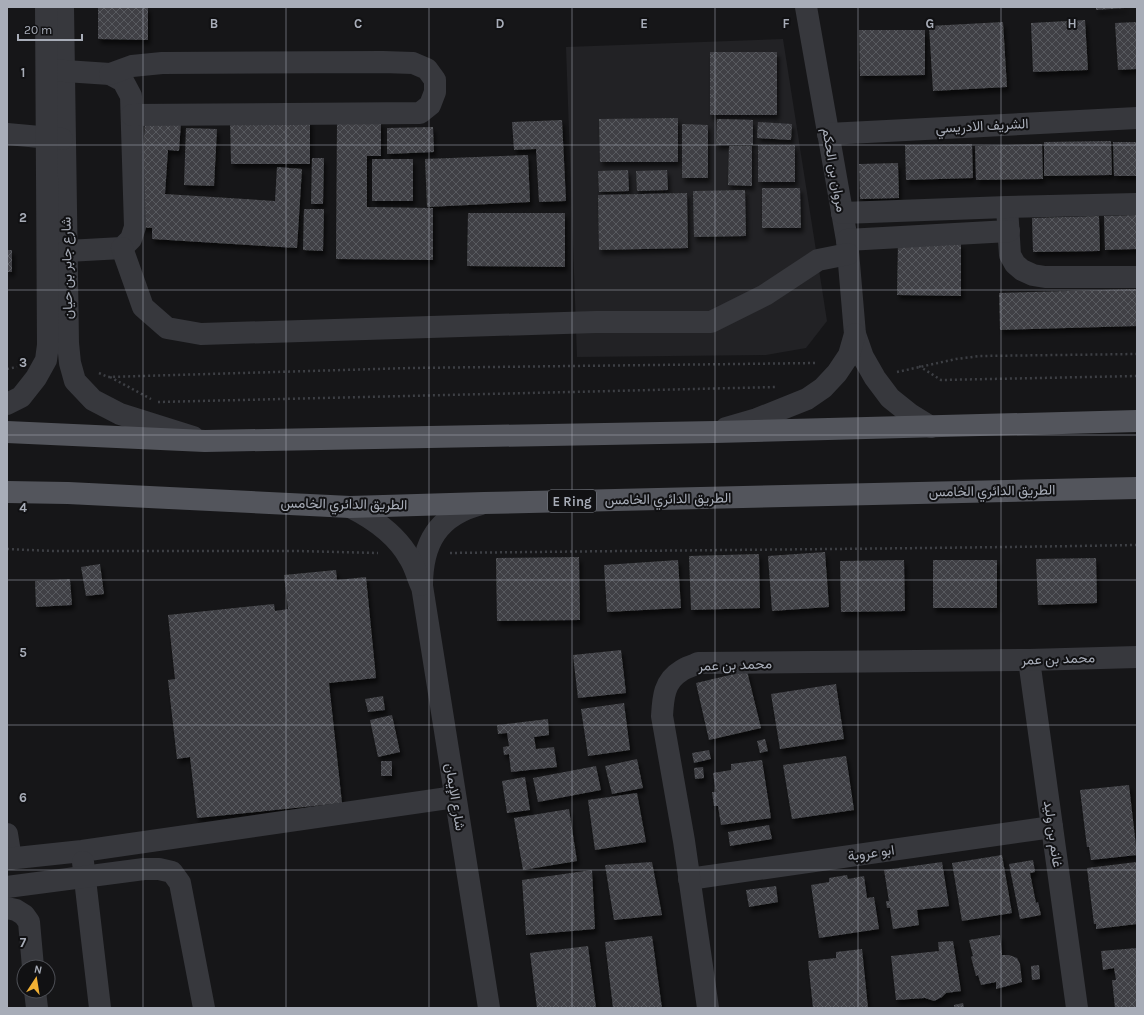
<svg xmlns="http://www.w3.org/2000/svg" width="1144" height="1015" viewBox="0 0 1144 1015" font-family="Karla,Vazirmatn,sans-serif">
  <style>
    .built { fill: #222225 }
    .building { fill: url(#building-cross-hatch); filter: url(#shadow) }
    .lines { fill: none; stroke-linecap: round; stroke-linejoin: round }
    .path { stroke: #3d3f44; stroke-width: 2.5; stroke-dasharray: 2 3; stroke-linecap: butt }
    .minor { stroke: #37383d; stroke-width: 22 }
    .major { stroke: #53555c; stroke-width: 22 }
    .grid { fill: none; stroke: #a8adb8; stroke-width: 1; stroke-opacity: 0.55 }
    .labels { text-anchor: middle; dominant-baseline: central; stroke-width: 4; stroke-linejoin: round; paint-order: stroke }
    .shield { fill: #111113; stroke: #7b7e86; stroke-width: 1 }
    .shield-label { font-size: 13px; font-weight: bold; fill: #a8adb8 }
    .street-label { font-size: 14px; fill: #a8adb8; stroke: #111113 }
    .grid-label { font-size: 13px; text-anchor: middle; font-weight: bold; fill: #a8adb8; stroke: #111113; stroke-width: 4; stroke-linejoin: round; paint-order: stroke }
  </style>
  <defs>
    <pattern id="building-cross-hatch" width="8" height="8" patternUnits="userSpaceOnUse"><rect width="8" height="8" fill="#404145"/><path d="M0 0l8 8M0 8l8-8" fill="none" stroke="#595a5e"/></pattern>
    <filter id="shadow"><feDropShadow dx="2.5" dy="4.5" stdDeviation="2" flood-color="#0009"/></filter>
  </defs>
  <rect width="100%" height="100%" fill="#161618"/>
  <path class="built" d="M783,39l44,282 -21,27 -40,7 -189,2 -11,-310z"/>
  <g class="building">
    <path d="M98,7h50v33l-50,-1z"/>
    <path d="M1096,7h29v1l-29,2z"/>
    <path d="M1085,20l3,50 -55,2 -2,-49z"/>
    <path d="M1003,22l4,65 -74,4 -4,-65z"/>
    <path d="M1137,22v47l-19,1 -3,-47z"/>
    <path d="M859,30h66v45l-65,1z"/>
    <rect x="710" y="52" width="67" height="63"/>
    <path d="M678,118v44h-78l-1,-43z"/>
    <path d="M230,119l80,1v44h-79z"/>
    <path d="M717,119l36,1v25h-37z"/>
    <path d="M562,120l4,81 -27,1 -3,-53 -22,1 -2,-28z"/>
    <path d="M145,121l36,2 -2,28 -11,-1 -3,44 110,7 2,-34 25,2 -5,79 -145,-9v-11l-13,-1z"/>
    <path d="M337,122h44v34h-14v51l66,1v52l-97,-1z"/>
    <path d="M758,122l34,2 -1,16 -34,-2z"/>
    <path d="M682,124l26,1v53h-26z"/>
    <path d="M433,127l1,25 -47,2v-26z"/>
    <path d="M186,128l31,1 -3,57 -30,-1z"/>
    <path d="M1111,141l1,34 -68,1v-34z"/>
    <path d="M1113,142h24v34h-23z"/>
    <path d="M972,144l1,34 -67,2 -1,-35z"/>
    <path d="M1042,144l1,35 -67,1 -1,-34z"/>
    <rect x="758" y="145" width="37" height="37"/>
    <path d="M729,146h23v40l-24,-1z"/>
    <path d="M528,155l2,47 -103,5 -2,-48z"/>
    <path d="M312,158h12l-1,46h-12z"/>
    <rect x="372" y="159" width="41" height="42"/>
    <path d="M898,163l1,35 -39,1 -1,-35z"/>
    <path d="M628,170l1,21 -30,1 -1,-21z"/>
    <path d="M667,170l1,20 -31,1 -1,-20z"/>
    <path d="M762,188h38l1,40h-39z"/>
    <path d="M745,190l1,46 -52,1 -1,-46z"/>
    <path d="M687,193l1,55 -89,2 -1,-55z"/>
    <path d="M304,209h20l-1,42 -20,-1z"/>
    <path d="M468,213h97v54l-98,-1z"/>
    <path d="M1137,215v34l-32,1 -1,-34z"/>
    <path d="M1099,216l1,35 -67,1 -1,-34z"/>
    <path d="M898,242l63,1v53l-64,-1z"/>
    <rect x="7" y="250" width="5" height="22"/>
    <path d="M1137,289v37l-137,4 -1,-37z"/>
    <path d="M825,552l4,55 -57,4 -4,-55z"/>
    <path d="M759,554l1,54 -69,2 -2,-54z"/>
    <path d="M579,557l1,63 -83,1 -1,-63z"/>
    <path d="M1096,558l1,45 -59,2 -2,-46z"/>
    <path d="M678,560l3,48 -74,4 -3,-47z"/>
    <path d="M904,560l1,51 -64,1 -1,-51z"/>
    <rect x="933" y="560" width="64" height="48"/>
    <path d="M100,564l4,30 -18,2 -5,-29z"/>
    <path d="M336,570l1,10 29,-3 10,101 -47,5 13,120 -145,15 -7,-61 -13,2 -9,-79 7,-1 -7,-64 106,-11 1,7 13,-2 -4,-34z"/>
    <path d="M70,579l2,26 -36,2 -1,-26z"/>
    <path d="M621,650l5,43 -48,5 -5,-43z"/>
    <path d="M747,671l14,57 -52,12 -13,-57z"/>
    <path d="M836,684l8,55 -64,10 -9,-55z"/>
    <path d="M383,696l2,14 -17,2 -3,-13z"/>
    <path d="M624,703l6,47 -42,6 -7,-47z"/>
    <path d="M392,715l8,37 -22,5 -8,-37z"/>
    <path d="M548,719l1,16 -15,2 2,12 18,-2 3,20 -46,5 -2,-18 -5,1 -1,-8 6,-1 -2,-13 -9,1 -1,-9z"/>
    <path d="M765,739l3,12 -8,2 -3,-12z"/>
    <path d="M709,750l2,9 -17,4 -2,-10z"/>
    <path d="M846,756l8,54 -62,9 -9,-54z"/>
    <path d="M637,759l6,29 -31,6 -7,-28z"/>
    <path d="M762,760l9,58 -50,7 -3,-19h-4l-2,-14h4l-3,-19 18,-3v-6z"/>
    <rect x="381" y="761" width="11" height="15"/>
    <path d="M596,766l5,24 -63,12 -5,-24z"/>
    <path d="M703,767l1,11 -9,1 -1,-11z"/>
    <path d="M525,777l5,33 -23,3 -5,-32z"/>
    <path d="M1129,785l8,70 -46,5 -2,-13h-2l-7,-57z"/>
    <path d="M637,793l9,49 -51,8 -7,-50z"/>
    <path d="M569,809l8,52 -54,9 -9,-52z"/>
    <path d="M769,825l3,14 -42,7 -2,-14z"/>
    <path d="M1002,855l10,58 -50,8 -10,-58z"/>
    <path d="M1033,860l2,12 -5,1 6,30 2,-1 3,13 -21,4 -11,-55z"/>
    <path d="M652,862l10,53 -48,5 -9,-55z"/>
    <path d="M942,862l7,44 -32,4 2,15 -26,4 -3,-21h-3l-1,-7h3l-5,-31z"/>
    <path d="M1137,862v62l-41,5v-5h-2l-7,-56z"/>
    <path d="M592,870l3,59 -69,6 -4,-55z"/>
    <path d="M847,875l1,4 16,-3 3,22 7,-1 5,32 -60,9 -8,-53 18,-3v-4z"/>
    <path d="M776,886l2,16 -29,5 -3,-17z"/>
    <path d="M1000,935l2,20h7l8,3 3,6 2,18 -26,7v-7l-15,3 -3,-10 -2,1 -5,-19 2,-1 -4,-16z"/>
    <path d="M652,936l10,72h-49l-8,-66z"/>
    <path d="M953,941l8,50 -15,2 -4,4 -8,4 -9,-3 -29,2 -5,-44 48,-5 -1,-9z"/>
    <path d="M588,946l8,62h-59l-7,-55z"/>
    <path d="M1137,948v60h-22l-3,-28h4l-2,-12 -11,2 -2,-19z"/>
    <path d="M862,949l6,59h-55l-5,-47 28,-3v-6z"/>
    <path d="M1039,965l1,14 -8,1 -1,-14z"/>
    <path d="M963,1003l1,5h-10v-3z"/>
  </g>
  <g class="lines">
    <g class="path">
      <path d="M919,366l22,14 196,-4"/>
      <path d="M7,369l10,-2"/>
      <path d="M897,372l59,-13 24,-3 157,-2"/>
      <path d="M99,373l9,4 302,-9 407,-5"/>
      <path d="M110,377l41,22"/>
      <path d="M158,402l618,-15"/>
      <path d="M7,549l45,2h245l81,2"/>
      <path d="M450,553c229,-3 458,-4 687,-8"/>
    </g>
    <g class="minor">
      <path d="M63,7l5,336 2,20 5,18 18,19 27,14 73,23"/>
      <path d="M806,7l41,233 8,94 8,23 12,21 15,20 20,16 21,13"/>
      <path d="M50,70l60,4 13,7 8,15 4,131 -4,12 -9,9 -55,3"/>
      <path d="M110,74l22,-8 30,-3 221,-1 30,1 14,6 8,11v12l-5,13 -10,8 -288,2"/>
      <path d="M7,134l55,5"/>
      <path d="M828,134l309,-16"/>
      <path d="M1007,207l3,48 5,9 7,6 11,5 12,2h92"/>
      <path d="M842,213l165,-6 130,-3"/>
      <path d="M847,240l162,-9"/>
      <path d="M122,248l21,59 24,21 34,6 395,-12h115l54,-27 53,-35 30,-6"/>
      <path d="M7,404l14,-7 15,-19 10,-18 2,-15 -2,-338"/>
      <path d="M726,428l31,-9 50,-20 16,-11 14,-15 12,-18 6,-21"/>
      <path d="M481,504c-43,11 -59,39 -59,82l67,422"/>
      <path d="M350,507c24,12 47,28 60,52 5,8 7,17 11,26"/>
      <path d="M1029,660l48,348"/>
      <path d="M7,834l4,25"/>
      <path d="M7,859l75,-8 373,-54"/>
      <path d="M83,862l17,146"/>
      <path d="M689,879l363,-52"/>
      <path d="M7,887l137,-18h15l13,3 8,11 24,125"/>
      <path d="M7,908l9,2 8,5 5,7 4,45"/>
      <path d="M35,991l2,17"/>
      <path d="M708,1008l-24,-167 -22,-125c1,-18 2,-35 19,-45 5,-4 12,-5 17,-8l331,-3 108,-3"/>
    </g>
    <g class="major">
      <path d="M7,432l198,9 510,-9 422,-11"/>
      <path d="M7,492l61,1 282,14 134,-4 653,-15"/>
    </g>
  </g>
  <path class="grid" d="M143,7v1001M286,7v1001M429,7v1001M572,7v1001M715,7v1001M858,7v1001M1001,7v1001M7,145h1130M7,290h1130M7,435h1130M7,580h1130M7,725h1130M7,870h1130"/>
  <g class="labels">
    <rect class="shield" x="548" y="490" width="48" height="22" rx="3"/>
    <g class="shield-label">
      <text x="572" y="501">E Ring</text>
    </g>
    <g class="street-label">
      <text transform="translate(982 126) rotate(-3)">الشريف الادريسي</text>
      <text transform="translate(834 170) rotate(80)">مروان بن الحكم</text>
      <text transform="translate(67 268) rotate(-91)">شارع جابر بن حيان</text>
      <text transform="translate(992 491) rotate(-1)">الطريق الدائري الخامس</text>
      <text transform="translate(668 499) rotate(-1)">الطريق الدائري الخامس</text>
      <text transform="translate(344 504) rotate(1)">الطريق الدائري الخامس</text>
      <text transform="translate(1058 659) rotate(-2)">محمد بن عمر</text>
      <text transform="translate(735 665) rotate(-2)">محمد بن عمر</text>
      <text transform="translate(455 797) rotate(81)">شارع الإيمان</text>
      <text transform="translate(1053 834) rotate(82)">غانم بن وليد</text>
      <text transform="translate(871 853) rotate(-8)">ابو عروبة</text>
    </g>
  </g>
  <g class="grid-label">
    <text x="214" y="28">B</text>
    <text x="358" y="28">C</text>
    <text x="500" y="28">D</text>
    <text x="644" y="28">E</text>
    <text x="786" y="28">F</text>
    <text x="930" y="28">G</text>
    <text x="1072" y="28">H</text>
    <text x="23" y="77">1</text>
    <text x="23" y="222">2</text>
    <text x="23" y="367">3</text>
    <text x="23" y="512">4</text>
    <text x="23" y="657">5</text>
    <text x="23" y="802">6</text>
    <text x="23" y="947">7</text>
  </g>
  <rect width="1144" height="1015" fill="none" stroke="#a8adb8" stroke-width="16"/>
  <g transform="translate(36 979) rotate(12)"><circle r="19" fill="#111113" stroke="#4d4f55"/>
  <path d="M0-3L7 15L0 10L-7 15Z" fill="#f2b134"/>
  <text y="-6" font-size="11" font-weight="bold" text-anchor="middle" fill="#a8adb8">N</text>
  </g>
  <path d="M18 34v6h64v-6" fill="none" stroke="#a8adb8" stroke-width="2"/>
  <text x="24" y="34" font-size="12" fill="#a8adb8" stroke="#111113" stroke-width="3" paint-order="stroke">20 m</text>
</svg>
